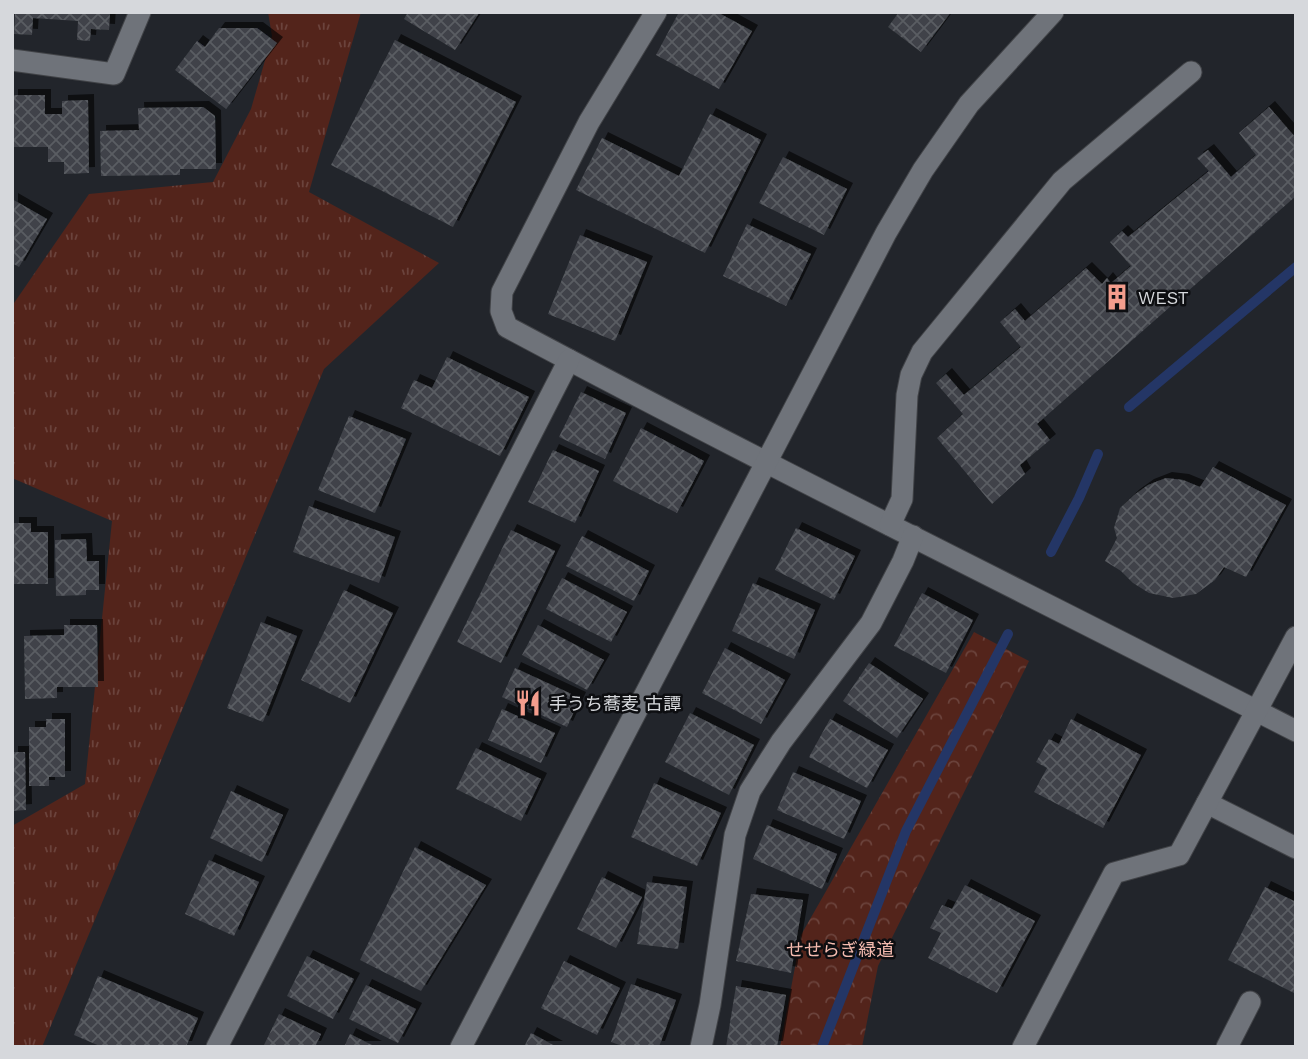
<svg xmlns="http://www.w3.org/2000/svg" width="1308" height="1059" viewBox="0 0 1308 1059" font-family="'Work Sans','Noto Sans JP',sans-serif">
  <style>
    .grass { fill: url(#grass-tufts) }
    .forest { fill: url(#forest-crowns) }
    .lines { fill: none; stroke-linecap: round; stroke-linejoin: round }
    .stream { stroke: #243666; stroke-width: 10 }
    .building { fill: url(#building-cross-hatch); filter: url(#shadow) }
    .minor-casing { stroke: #414347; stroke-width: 23 }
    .minor { stroke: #6f737a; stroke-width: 21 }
    .labels { text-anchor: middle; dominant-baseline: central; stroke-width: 5; stroke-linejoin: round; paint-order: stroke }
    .poi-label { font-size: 18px; fill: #d6d8dc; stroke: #0d0e11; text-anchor: start }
    .park-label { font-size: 18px; fill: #f5bbaf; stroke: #0d0e11 }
  </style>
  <defs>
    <pattern id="grass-tufts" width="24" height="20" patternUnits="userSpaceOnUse" patternTransform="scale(1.75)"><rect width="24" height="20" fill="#53241b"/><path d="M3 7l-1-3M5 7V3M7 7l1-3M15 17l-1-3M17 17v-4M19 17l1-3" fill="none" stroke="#6b433c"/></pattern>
    <pattern id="forest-crowns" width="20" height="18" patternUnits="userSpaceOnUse" patternTransform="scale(1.75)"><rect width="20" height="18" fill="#53241b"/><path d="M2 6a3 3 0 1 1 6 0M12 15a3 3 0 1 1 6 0" fill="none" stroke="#6b433c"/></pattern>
    <pattern id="building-cross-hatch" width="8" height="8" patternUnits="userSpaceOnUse" patternTransform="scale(1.75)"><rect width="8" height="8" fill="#3f4248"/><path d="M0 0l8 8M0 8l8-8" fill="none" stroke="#5a5d62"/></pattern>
    <filter id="shadow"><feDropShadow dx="6" dy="-6" stdDeviation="0" flood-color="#0009"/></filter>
  </defs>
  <rect width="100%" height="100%" fill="#22252b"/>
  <path class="grass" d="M268,12h93l-52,180 130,71 -115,106 -282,678h-30v-221l73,-42 27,-263 -100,-43v-172l77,-112 124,-12 38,-73 21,-73z"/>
  <path class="forest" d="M974,632l55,29 -151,305 -16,81h-82l21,-112z"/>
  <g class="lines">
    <g class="stream">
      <path d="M1129,407l167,-140"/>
      <path d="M1051,552l28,-54 19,-44"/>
      <path d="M822,1047l84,-216 102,-197"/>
    </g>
  </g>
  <g class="building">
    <path d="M15,12l95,1 -1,17 -18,-1 -1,12 -13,-1 1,-19 -45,-3 -1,17 -18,-1z"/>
    <path d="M408,12h69l2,1 -24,37 -51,-31z"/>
    <path d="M679,12h38l35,19 -33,58 -63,-34z"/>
    <path d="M899,12h52l-30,40 -33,-25z"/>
    <path d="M219,28h38l20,15 -51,66 -51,-39 22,-29 8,6z"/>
    <path d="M395,40l121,62 -63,125 -122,-62z"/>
    <path d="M12,95h33v19h17v-13l26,-1 1,73 -25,1v-12h-16v-15h-36z"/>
    <path d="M203,107l12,9 1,53h-36v6l-79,1 -1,-45 39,-1 -1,-22z"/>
    <path d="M1269,107l27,31v58l-259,228 13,16 -30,25 5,9 -33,30 -55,-66 26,-24 -27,-31 10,-9 18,21 57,-48 -21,-25 15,-13 10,12 61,-53 16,16 5,-6 4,5 20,-17 -21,-24 12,-11 6,6 81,-66 -12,-13 11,-8 23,27 25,-22 -17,-22z"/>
    <path d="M710,114l51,26 -56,113 -129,-63 26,-52 77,38z"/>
    <path d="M783,157l64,32 -23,46 -65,-32z"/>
    <path d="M12,199l35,20 -28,48 -7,-4z"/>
    <path d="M747,224l64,30 -25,52 -63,-30z"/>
    <path d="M580,235l67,27 -32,79 -67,-27z"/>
    <path d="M447,357l82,40 -29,59 -99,-48 13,-28 18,8z"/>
    <path d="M581,392l45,21 -21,46 -46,-22z"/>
    <path d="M349,416l57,23 -31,74 -57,-23z"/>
    <path d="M641,428l63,33 -27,52 -64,-32z"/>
    <path d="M553,450l46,21 -24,52 -47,-21z"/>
    <path d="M1213,467l73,38 -40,72 -22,-10 -9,13 -19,14 -23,4 -24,-5 -16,-10 -12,-12 -16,-10 12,-23 -3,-10 6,-20 14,-13 14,-10 18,-7 17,2 17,7z"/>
    <path d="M309,506l86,31 -16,46 -86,-31z"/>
    <path d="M13,523h18v9h17v52h-35z"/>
    <path d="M796,528l59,28 -21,44 -59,-30z"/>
    <path d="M511,530l44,21 -54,112 -44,-21z"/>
    <path d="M582,536l67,35 -15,30 -68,-35z"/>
    <path d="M86,539l1,22h12v29h-13v5l-30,1 -1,-56z"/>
    <path d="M562,578l65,34 -16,30 -65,-33z"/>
    <path d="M753,583l62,27 -21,49 -62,-28z"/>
    <path d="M344,590l49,23 -43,90 -49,-23z"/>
    <path d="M922,593l51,27 -27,53 -52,-27z"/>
    <path d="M261,622l36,14 -34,86 -36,-14z"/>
    <path d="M64,625h33l1,62h-41v11l-32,1 -1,-63 40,-1z"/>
    <path d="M538,625l66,35 -17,30 -65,-35z"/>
    <path d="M725,648l60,32 -24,44 -59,-31z"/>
    <path d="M869,663l54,36 -26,39 -54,-37z"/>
    <path d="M515,668l65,30 -13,29 -65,-30z"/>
    <path d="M502,709l53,24 -14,30 -53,-23z"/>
    <path d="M690,713l64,32 -25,50 -64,-33z"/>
    <path d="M46,719h19v58h-16v9h-20v-59h17z"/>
    <path d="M830,719l58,31 -21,38 -58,-31z"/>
    <path d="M1071,719l70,36 -38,73 -69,-36 13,-24 -11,-6 13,-23 10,5z"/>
    <path d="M476,748l65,31 -20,42 -65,-32z"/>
    <path d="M12,752h13l1,58 -14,1z"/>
    <path d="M793,772l68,29 -17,38 -67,-29z"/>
    <path d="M654,783l67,30 -24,53 -66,-29z"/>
    <path d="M231,791l52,24 -21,47 -52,-24z"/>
    <path d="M767,825l70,29 -15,35 -69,-30z"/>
    <path d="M415,847l71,38 -65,106 -61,-31z"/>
    <path d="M209,860l50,22 -25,54 -49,-22z"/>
    <path d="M602,877l40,20 -26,51 -39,-19z"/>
    <path d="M647,882l40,5 -9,62 -41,-5z"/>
    <path d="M965,885l70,36 -38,72 -69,-35 13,-25 -11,-5 12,-23 10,4z"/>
    <path d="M1265,887l31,15v92l-68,-34z"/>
    <path d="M751,894l52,6 -12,73 -55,-12z"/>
    <path d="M307,956l47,23 -21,40 -46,-23z"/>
    <path d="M564,961l56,27 -23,47 -56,-27z"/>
    <path d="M98,976l100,42 -12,29h-84l-28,-12z"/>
    <path d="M631,984l45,16 -17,47h-34l-14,-5z"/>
    <path d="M366,985l50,24 -18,34 -49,-24z"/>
    <path d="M736,986l50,9 -9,52h-51z"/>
    <path d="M279,1014l42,20 -6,13h-52z"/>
    <path d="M531,1033l26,14h-33z"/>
    <path d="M350,1034l26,13h-32z"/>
  </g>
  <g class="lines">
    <g class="minor-casing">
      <g id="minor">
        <path d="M656,12l-67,110 -87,170 -1,19 6,16c260,139 526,269 789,404"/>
        <path d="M12,60l102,14 26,-62"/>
        <path d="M890,525l12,-26 5,-104 4,-20 11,-23 140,-171 129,-109"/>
        <path d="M1207,803l89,45"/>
        <path d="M217,1047l352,-687"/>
        <path d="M461,1047l425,-814 37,-63 46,-66 84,-92"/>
        <path d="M701,1047l9,-42 25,-170 15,-44 31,-49 90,-119 32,-62 10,-25"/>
        <path d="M1023,1047l91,-174 65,-18 117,-218"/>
        <path d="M1227,1047l23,-45"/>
      </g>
    </g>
    <use href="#minor" class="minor"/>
  </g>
  <defs>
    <g id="building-bare" transform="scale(2.1)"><path d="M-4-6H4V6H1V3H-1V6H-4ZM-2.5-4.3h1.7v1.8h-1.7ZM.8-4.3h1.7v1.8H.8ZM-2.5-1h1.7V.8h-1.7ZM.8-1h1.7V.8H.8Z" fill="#f49d8d" stroke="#0d0e11" stroke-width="2.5" paint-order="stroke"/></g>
    <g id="restaurant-bare" transform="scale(2.1)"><path d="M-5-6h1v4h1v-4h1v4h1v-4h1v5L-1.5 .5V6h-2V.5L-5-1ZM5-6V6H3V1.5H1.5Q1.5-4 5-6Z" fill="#f49d8d" stroke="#0d0e11" stroke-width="2.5" paint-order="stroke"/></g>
  </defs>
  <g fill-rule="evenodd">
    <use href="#building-bare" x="1117" y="297"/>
    <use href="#restaurant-bare" x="528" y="703"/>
  </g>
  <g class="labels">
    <g class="poi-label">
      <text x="1138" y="297">WEST</text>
      <text x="549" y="703">手うち蕎麦 古譚</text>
    </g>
    <g class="park-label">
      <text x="840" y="949">せせらぎ緑道</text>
    </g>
  </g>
  <rect width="1308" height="1059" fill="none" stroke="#d6d8dc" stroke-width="28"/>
</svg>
